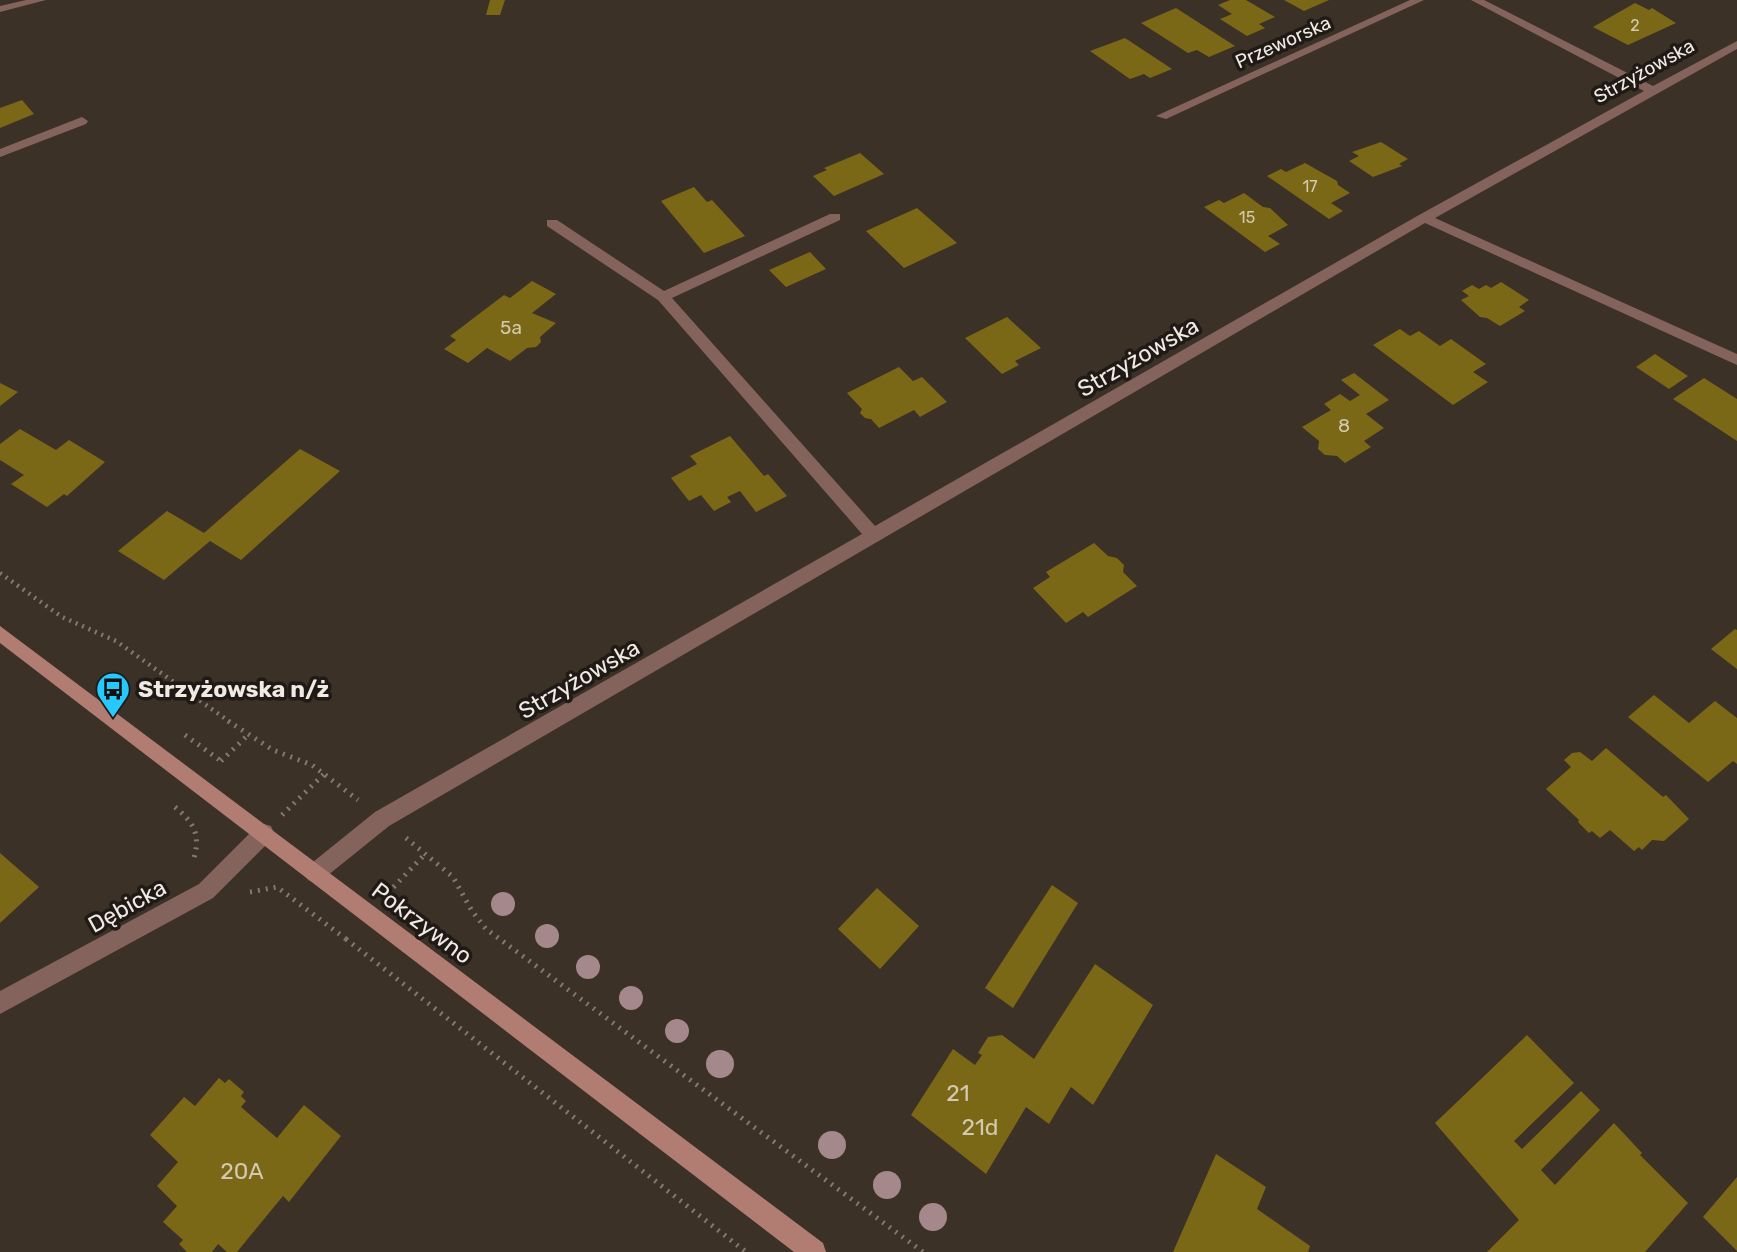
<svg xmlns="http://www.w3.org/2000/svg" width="1737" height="1252" viewBox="0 0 1737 1252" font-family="Rubik,sans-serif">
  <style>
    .building { fill: #7a6816 }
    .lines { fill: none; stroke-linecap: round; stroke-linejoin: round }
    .path-far1 { stroke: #827970; stroke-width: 4.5; stroke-dasharray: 2 5; stroke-linecap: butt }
    .path { stroke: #827970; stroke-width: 5; stroke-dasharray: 2 6; stroke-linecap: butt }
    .lane { fill: #84635d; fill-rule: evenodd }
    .street { fill: #84635d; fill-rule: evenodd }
    .secondary { fill: #b17d73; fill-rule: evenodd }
    .tree { fill: #a5888b }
    .labels { text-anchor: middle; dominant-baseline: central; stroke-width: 7; stroke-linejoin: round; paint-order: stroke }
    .far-number-label { font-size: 16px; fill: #d3c9b0 }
    .far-street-label { font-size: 19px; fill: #f1e9e3; stroke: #1f1a15 }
    .number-label { font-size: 19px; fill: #d3c9b0 }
    .street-label { font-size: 23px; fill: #f1e9e3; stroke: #1f1a15 }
    .poi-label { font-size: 23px; font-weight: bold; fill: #f1e9e3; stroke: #1f1a15; text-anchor: start }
    .near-number-label { font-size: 23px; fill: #d3c9b0 }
  </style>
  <rect width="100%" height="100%" fill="#3c3127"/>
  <g class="building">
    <path d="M490,0h15l-5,15h-14z"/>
    <path d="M1230,0h16l29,17 -16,7 6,4 -18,8 -27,-17 12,-5 -14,-9z"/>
    <path d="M1284,0h45l-25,11z"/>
    <path d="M1635,3l14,7 3,-2 24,15 -48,22 -35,-18z"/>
    <path d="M1176,8l59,38 -26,11 -12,-7 -9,3 -47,-30z"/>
    <path d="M1125,38l47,31 -22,9 -6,-4 -14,5 -40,-28z"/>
    <path d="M22,100l12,14 -34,14v-20z"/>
    <path d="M1381,142l27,17 -9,5 3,2 -29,11 -24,-16 10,-5 -7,-4z"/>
    <path d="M860,153l24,21 -50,22 -21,-20 14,-6 -3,-2z"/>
    <path d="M1305,163l32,18 1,4 12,8 -19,10 12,8 -14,8 -62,-43 14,-7 5,3z"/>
    <path d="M694,187l13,15 5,-2 33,36 -41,17 -43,-52z"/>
    <path d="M1244,193l19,14 7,1 18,17 -20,11 12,8 -15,8 -61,-45 15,-7 5,3z"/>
    <path d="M917,208l40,35 -53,25 -38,-37z"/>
    <path d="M810,252l16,17 -40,18 -17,-17z"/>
    <path d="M532,281l24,13 -24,19 24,10 -16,14 1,5 -5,5 -9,1 -17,13 -23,-13 -19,15 -24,-14 12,-9 -6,-4 54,-41 6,3z"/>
    <path d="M1501,282l28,18 -10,7 6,4 -25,15 -13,-8 -7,-1 -19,-17 8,-4 -7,-5 10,-6 7,4 7,-4 5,3z"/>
    <path d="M1007,317l34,31 -26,13 4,4 -17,9 -37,-36z"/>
    <path d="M1400,329l10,7 9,-5 21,15 11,-7 35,25 -13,8 15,10 -35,23 -80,-60z"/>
    <path d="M1655,354l33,22 -19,13 -33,-22z"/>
    <path d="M899,367l14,14 9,-4 25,25 -27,15 -6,-7 -35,18 -8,-9 -6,-1 -5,-5 2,-4 -15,-16z"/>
    <path d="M1354,373l35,27 -23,14 18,14 -20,13 7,6 -26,16 -8,-7 -12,-1 -7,-6 1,-8 -17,-14 29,-17 -7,-6 16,-10 10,7 10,-6 -19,-15z"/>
    <path d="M1704,378l33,21v42l-64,-42z"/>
    <path d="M0,383l18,9 -18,14z"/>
    <path d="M20,429l36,21 13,-10 36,22 -38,34 -3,-2 -17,13 -36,-23 13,-9 -24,-15v-16z"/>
    <path d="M730,436l34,40 4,-2 19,22 -31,16 -16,-21 -13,6 4,5 -17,9 -13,-16 -12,6 -18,-23 26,-14 -7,-8z"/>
    <path d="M300,449l40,22 -99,89 -31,-19 -46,39 -46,-29 49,-40 37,22z"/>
    <path d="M1094,543l14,13 9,2 7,7 -1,7 14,14 -49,31 -5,-5 -17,11 -33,-35 17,-11 -4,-5z"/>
    <path d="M1735,629l2,1v39l-26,-20z"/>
    <path d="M1654,695l35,28 26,-22 22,17v46l-4,-3 -25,21 -80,-65z"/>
    <path d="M1606,748l57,49 3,-2 23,24 -25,22 -12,-1 -10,10 -3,-3 -5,4 -24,-21 -10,8 -8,-7 -3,2 -11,-11 1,-2 -33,-31 25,-22 -7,-7 8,-7 8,-1 12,9z"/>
    <path d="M0,853l39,34 -39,36z"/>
    <path d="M1052,885l26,18 -65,105 -28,-20z"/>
    <path d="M877,888l42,38 -39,43 -42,-40z"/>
    <path d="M1095,964l58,41 -60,100 -22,-18 -22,37 -23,-17 -40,67 -75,-59 42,-66 22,16 7,-10 -4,-2 10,-16 14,-2 32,24z"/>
    <path d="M1527,1035l47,48 -60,58 8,8 59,-58 19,19 -59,60 14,15 59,-62 28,30 -2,2 48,48 -43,49h-158l32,-32 -84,-97z"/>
    <path d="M219,1078l6,5 4,-4 15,13 -3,4 5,5 -5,6 36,31 27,-33 37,31 -52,66 -6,-6 -46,56h-10l-9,-8 -6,8h-25l-8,-8 4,-4 -20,-18 14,-16 -20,-20 21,-24 -28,-27 34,-38 11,9z"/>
    <path d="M1216,1154l50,33 -9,22 53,37 -2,6h-135z"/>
    <path d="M1737,1177v74l-34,-34z"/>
  </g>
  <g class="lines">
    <path class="path-far1" d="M0,573l62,44 54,24 114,81"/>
    <g class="path">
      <path d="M228,721l45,29 39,15 46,35"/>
      <path d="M185,735l36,26"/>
      <path d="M221,761l27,-26"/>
      <path d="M175,807c18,15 26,27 19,51"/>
      <path d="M282,815l42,-41"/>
      <path d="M406,838l47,39 19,34 14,18 437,323"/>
      <path d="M250,892l27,-5 69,52"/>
      <path d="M388,893l37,-39"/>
      <path d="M346,939l400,313"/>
    </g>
    <path class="lane" d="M82,117l6,4 -2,3 -86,33v-8z"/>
    <g class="street">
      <path d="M26,0h20l-46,12v-6z"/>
      <path d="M1410,0h14l-258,119 -10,-3z"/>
      <path d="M1471,0h13l169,86 84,-45v8l-302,169 302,136v11l-312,-142 -1036,603 -67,54 -7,3 -7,-3 -3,-7 3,-7 67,-54 487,-278 -204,-234 -111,-74v-6h10l107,71 166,-77h10v6l-168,78 203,228 544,-311 225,-124z"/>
      <path d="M264,824l7,2 3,7 -3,7 -58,58 -213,116v-23l199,-107 58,-58z"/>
    </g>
    <path class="secondary" d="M0,626l823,617 3,9h-32l-794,-609z"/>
  </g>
  <g class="tree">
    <circle cx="503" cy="904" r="12"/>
    <circle cx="547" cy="936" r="12"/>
    <circle cx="588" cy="967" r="12"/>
    <circle cx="631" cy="998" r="12"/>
    <circle cx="677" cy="1031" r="12"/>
    <circle cx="720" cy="1064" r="14"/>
    <circle cx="832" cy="1145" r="14"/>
    <circle cx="887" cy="1185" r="14"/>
    <circle cx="933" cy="1217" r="14"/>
  </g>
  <defs>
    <g id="bus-pin" transform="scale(1.75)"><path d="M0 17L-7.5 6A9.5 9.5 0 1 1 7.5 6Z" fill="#26c9fe" stroke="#1f1a15"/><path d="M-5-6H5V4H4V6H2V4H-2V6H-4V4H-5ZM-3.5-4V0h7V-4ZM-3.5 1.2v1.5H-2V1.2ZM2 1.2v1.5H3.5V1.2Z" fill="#111"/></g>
  </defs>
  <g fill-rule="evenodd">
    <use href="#bus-pin" x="113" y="689"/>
  </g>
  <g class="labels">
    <g class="far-number-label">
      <text x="1635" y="25">2</text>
      <text x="1310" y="186">17</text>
      <text x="1247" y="217">15</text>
    </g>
    <g class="far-street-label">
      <text transform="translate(1283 42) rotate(-24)">Przeworska</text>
      <text transform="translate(1644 71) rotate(-29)">Strzyżowska</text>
    </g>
    <g class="number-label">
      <text x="511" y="327">5a</text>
      <text x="1344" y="425">8</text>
    </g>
    <g class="street-label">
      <text transform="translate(1138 357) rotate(-30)">Strzyżowska</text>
      <text transform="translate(579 679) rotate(-30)">Strzyżowska</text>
      <text transform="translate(127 906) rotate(-29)">Dębicka</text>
      <text transform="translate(422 923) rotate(37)">Pokrzywno</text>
    </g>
    <g class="poi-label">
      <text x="138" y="689">Strzyżowska n/ż</text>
    </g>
    <g class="near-number-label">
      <text x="958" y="1093">21</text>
      <text x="980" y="1127">21d</text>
      <text x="242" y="1171">20A</text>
    </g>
  </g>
</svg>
